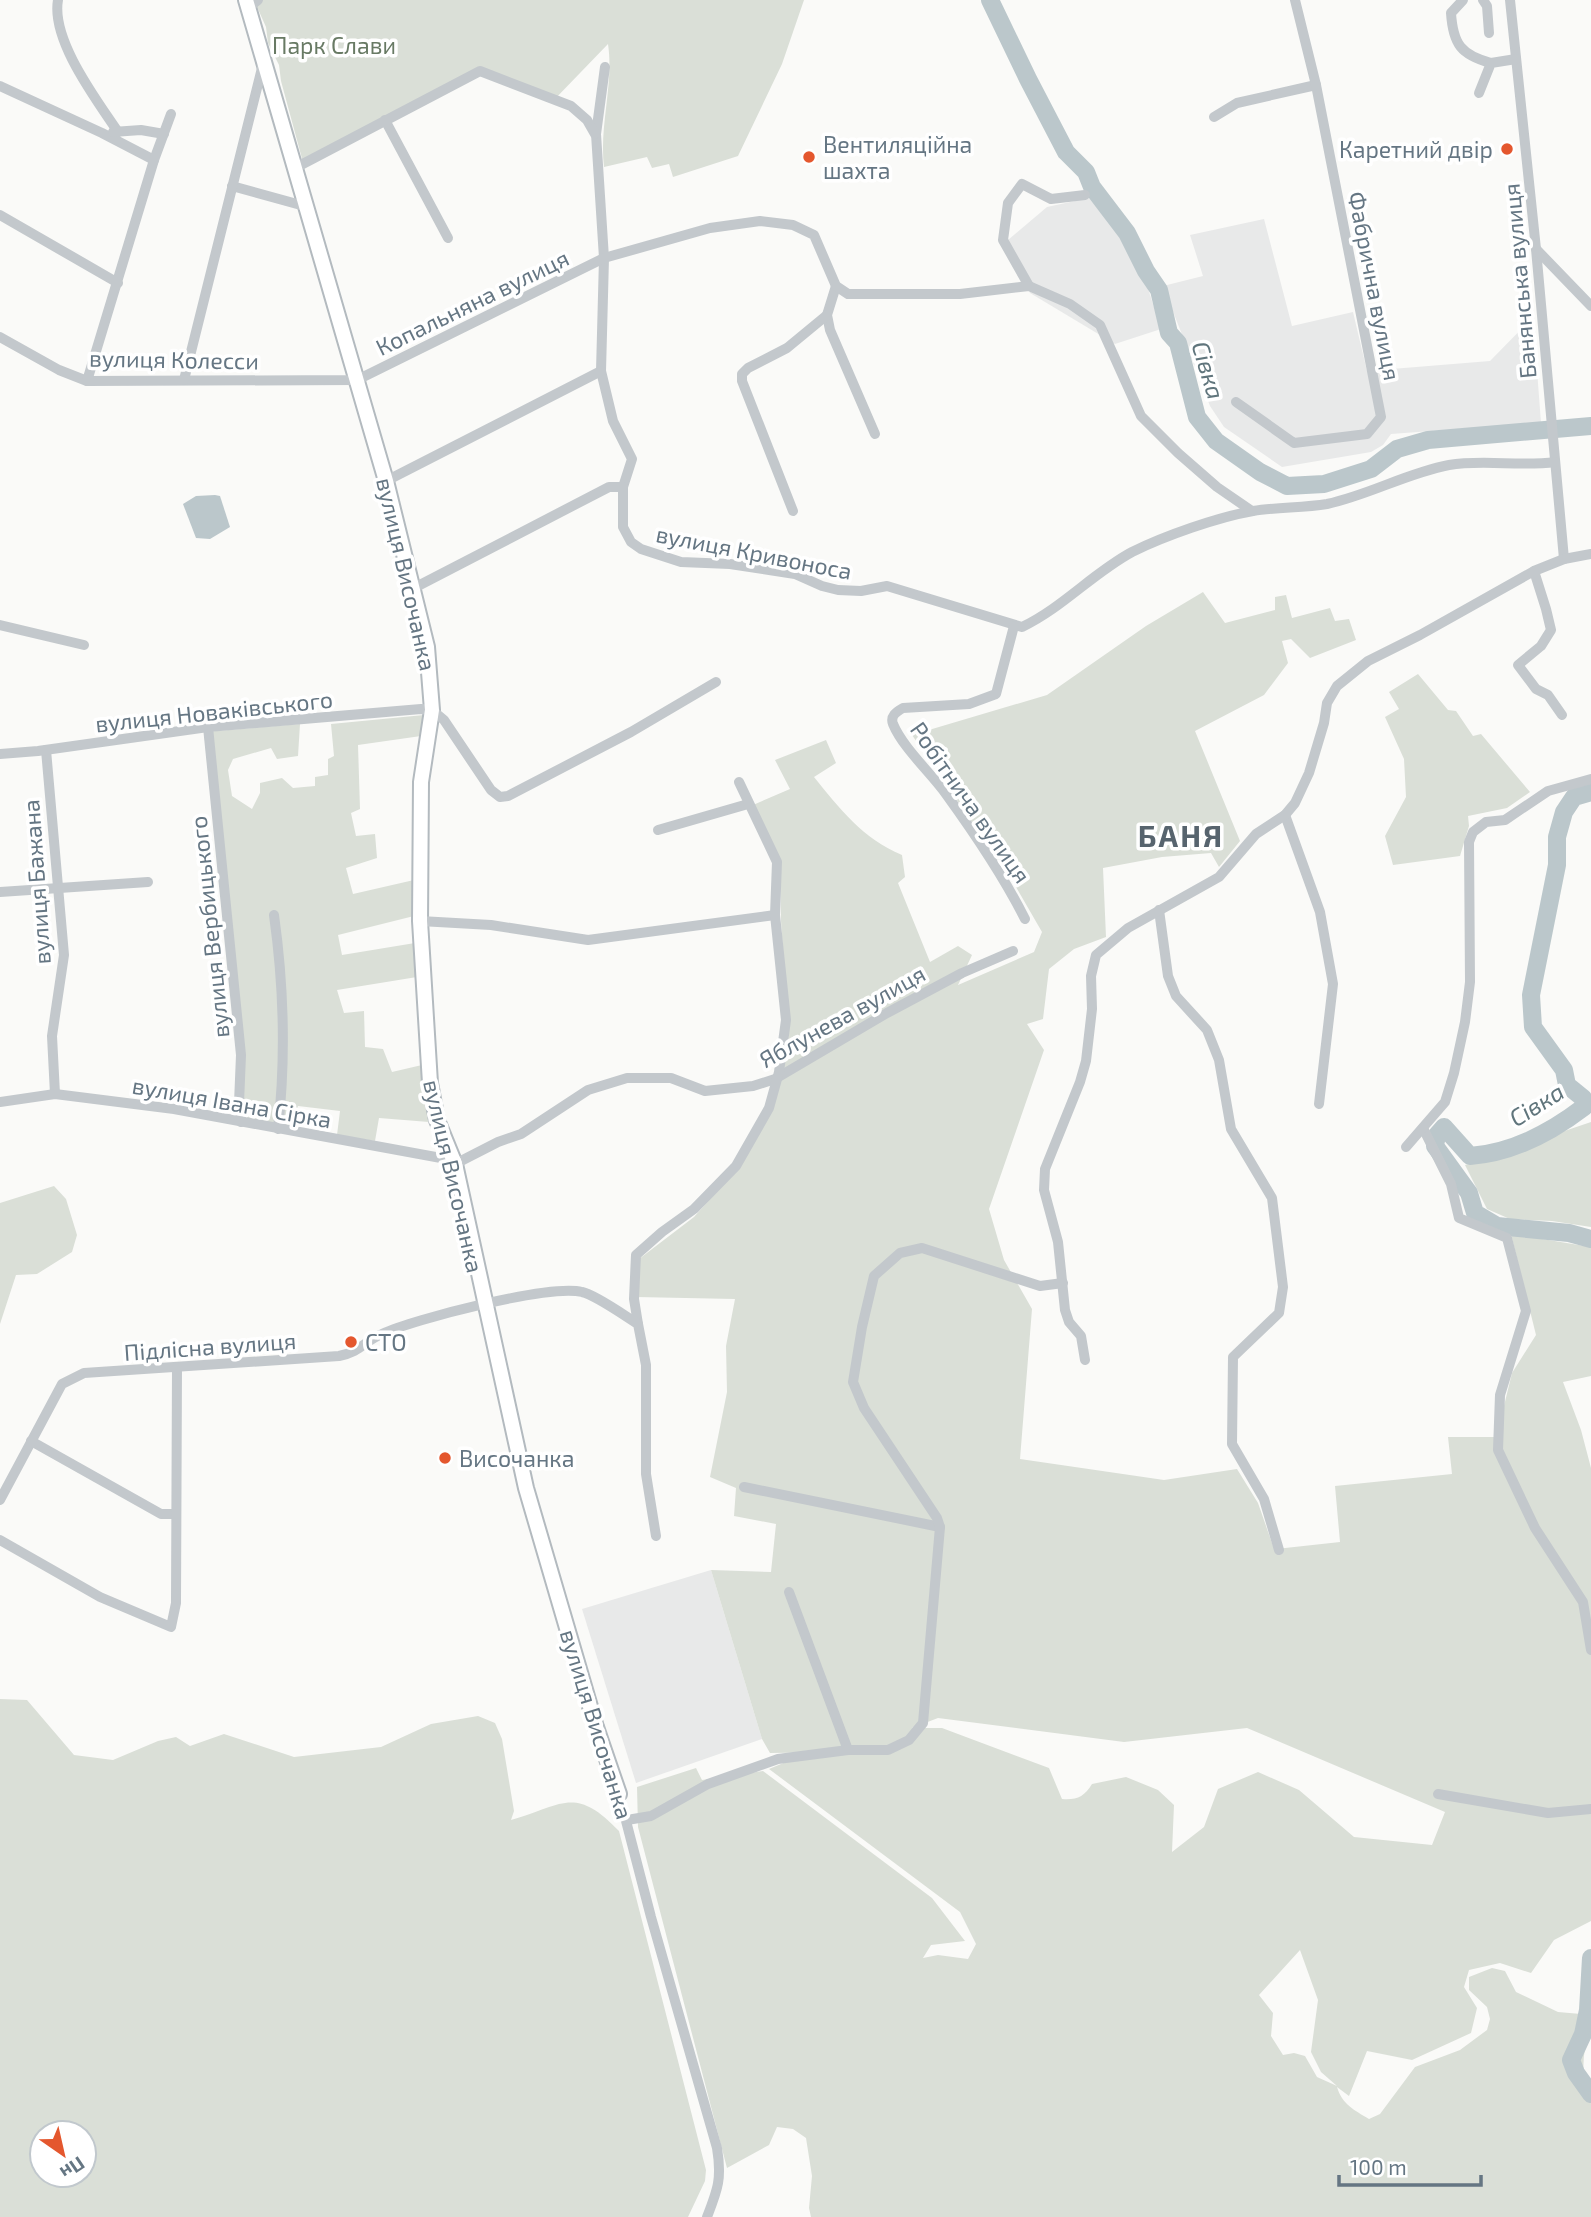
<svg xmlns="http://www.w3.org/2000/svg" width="1591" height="2217" viewBox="0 0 1591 2217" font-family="'Exo 2',sans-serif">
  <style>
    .built { fill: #e8e9e9 }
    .green { fill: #dadfd7; fill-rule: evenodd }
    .water { fill: #bbc7cb }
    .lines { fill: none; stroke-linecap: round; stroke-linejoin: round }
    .river { stroke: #bbc7cb; stroke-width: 18 }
    .secondary-casing { stroke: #b3babf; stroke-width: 18 }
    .street { stroke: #c3c8cc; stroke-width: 10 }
    .secondary { stroke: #fff; stroke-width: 14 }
    .poi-dot { fill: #e4572e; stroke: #fff; stroke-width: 2.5 }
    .labels { text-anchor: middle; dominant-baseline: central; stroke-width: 7; stroke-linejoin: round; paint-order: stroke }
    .park-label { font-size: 23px; fill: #687a64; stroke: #fff }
    .poi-label { font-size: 23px; fill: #657683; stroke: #fff; text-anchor: start }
    .street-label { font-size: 23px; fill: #657683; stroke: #fff }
    .water-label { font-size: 24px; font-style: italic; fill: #60757c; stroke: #fff }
    .district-label { font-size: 30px; font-weight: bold; letter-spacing: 2px; fill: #57646e; stroke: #fff }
  </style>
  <rect width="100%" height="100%" fill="#fafaf8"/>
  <g class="built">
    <path d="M1089,198l32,38 23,40 17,53 -46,15 -85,-51 -22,-53 39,-33z"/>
    <path d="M1264,219l28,107 61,-14 14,59 123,-10 43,-44 8,106 -150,11 -8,11 -12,7 -89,15 -58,-40 -14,-21 -47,-120 40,-10 -13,-41z"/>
    <path d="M711,1570l51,169 -126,44 -54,-174z"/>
  </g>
  <g class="green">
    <path d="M254,0h550l-22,64 -44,92 -65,21 -4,-13 -17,4 -5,-11 -43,10c-5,-41 10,-83 4,-123l-56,58 -73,-28 -175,92 -23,-85 -2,-16 -11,-22 -2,-16z"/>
    <path d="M1203,592l22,31 50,-13v-13l11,-2 6,23 38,-10 5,13 14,-2 7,21 -46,18 -19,-19 -9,2 6,22 -24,32 -69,36 45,110 -21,26 -8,-14 -49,4 -59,11 3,69 -32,12 -25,20 -6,50 -16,5 17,26 -55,159 15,51 28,49 -12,150 144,21 73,-11 21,34 15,43 3,3 64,-7 -5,-56 117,-12 -4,-37h55v-27l9,-37 24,-38 -25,-101 80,13v129l-28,6 18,48 10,38v453l-37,19 -23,33 -31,-10 -31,7 -5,17 13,21 -6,25 -59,27 -45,-9 -18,45 -12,-9c5,17 17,23 32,32l11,-5 35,-47 45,-17 27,-20 3,-11 -3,-12 -18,-17v-13l23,-9 13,3 11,21 42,20 23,2 9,8c-4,22 -13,51 1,70v125h-780l-2,-9 3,-32 -6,-38 -13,-9 -16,-2 -8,18 -42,23 -89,-341 -1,-40 59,-19 6,12 61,-9 169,127 33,43 -34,4 -8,13 15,-3 30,4 8,-15 -16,-32 -191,-143 24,-10 47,-7 -70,1 -8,-14 -51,-169 60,2 5,-48 -42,-8 2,-28 -26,-11 17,-85 -1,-46 9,-47 -99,-2 3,-38 55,-42 44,-49 41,-83 10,-37 -8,-127 -1,-61 -27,-55 37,-16 -15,-29 51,-20 10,23 -22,14c26,32 49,62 88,78l3,22 -7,6 32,79 28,-16 14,9 -14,30 76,-33 8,-20 -30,-52 -100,-145 135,-40 99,-69zM938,1718l186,24 123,-14 198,84 -13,33 -78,-8 -55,-47 -41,-18 -40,17 -14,38 -32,25 2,-47 -16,-15 -32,-13 -34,7c-8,13 -15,16 -30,15l-13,-31 -107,-40h-30zM1300,1950l18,50 -7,52 10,20 16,14 -20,-9 -12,-21 -11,-3 -11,2 -12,-19 2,-23 -14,-18z"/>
    <path d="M1418,674l30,36 8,1 17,25 8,-2 49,58 -23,16 -39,8 1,10 -9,30 -67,9 -8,-29 21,-39 -2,-38 -19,-42 14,-8 -10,-17z"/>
    <path d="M424,715l-3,21 -63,9 2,64 -9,4 5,23 19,-2 2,24 -31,10 7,26 61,-14v36l-76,19 4,20 73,-12 2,34 -80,13 7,23 20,-2 1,36 18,2 9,23 30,-7 7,57 -50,-4 -4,23 -38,-6 3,-24 -42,-5 -7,20 -47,-8 -40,-386 96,-8 -2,32 -21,3 -6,-11 -38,11 -5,11 4,26 20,13 8,-16v-10l22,-5 11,10 22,-2v-9l13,-2v-16l6,-3 -3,-32z"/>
    <path d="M1591,1122v105l-39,-6 -42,-2 -23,-10 -22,-44z"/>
    <path d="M54,1186l12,13 11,36 -5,17 -35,22 -21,1 -16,49v-121z"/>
    <path d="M0,1699l27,1 47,55 39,5 45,-19 18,-4 14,9 34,-12 70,23 87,-10 50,-23 47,-8 17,7 7,16 12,72 -3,9c52,-15 64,-35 108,11l87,339 -1,11 -17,36h-688zM42,2133h42v42h-42z"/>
  </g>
  <path class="water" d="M215,495l5,1 10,31 -20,12 -14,-1 -13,-34 13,-8z"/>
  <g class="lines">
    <g class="river">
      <path d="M990,0l38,79 38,73 20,20 6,15 35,46 19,38 13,19 10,43 9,10 19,74 19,24 44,31 27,14 37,-2 47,-15 26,-20 31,-9 163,-14"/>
      <path d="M1591,792l-17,5 -10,15 -7,25v28l-26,130 2,32 31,43 3,15 16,13 1,9c-34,26 -71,46 -114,49l-26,-29 -7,8 -2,11 34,47 6,20 22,13 72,7 22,6"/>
      <path d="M1591,1958l-3,52 -5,24 -12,26 5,13 15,21"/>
    </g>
    <g class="secondary-casing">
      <path id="secondary" d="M246,0l140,481 41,166 5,63 -11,72 -1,139 10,162 7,37 18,44 71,324 70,239 23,67"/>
    </g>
    <g class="street">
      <path d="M58,0c-7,40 38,99 60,132"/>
      <path d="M1463,0l-12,13c2,31 10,42 40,50"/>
      <path d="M1483,0l4,6 2,27"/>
      <path d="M1510,0l26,249 28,310"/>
      <path d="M249,7l9,-7"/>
      <path d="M605,67l-9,67 8,124 -3,113 12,50 19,38 -9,28v40l8,15 10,7 40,13 49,2 65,10 27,12 16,4 23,1 26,-5 135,41c40,-19 71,-54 110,-75 32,-16 86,-35 121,-41 24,-4 50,-3 74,-7 42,-9 80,-31 122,-39 35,-6 71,2 106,-3"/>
      <path d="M0,86l102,47 52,27"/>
      <path d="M1479,93l12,-30 25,-4"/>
      <path d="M1214,117l23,-14 79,-18"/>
      <path d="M385,120l63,118"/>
      <path d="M113,132l28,-2 23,4"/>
      <path d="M297,167l183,-96 91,35 16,14 8,14"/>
      <path d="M232,186l76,21"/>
      <path d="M0,215l118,68"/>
      <path d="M1536,249l55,57"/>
      <path d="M836,286l-9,29 3,15 45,104"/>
      <path d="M1029,286l-26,-46 5,-37 14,-19 29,15 34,-4"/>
      <path d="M0,337l59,33 28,11 270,-1 247,-122 106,-30 50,-7 33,4 21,10 22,51 12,8h112l69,-8 41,18 30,21 41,91 37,37 39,34 35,24"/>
      <path d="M184,380l79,-316"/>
      <path d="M87,381l67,-221 17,-46"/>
      <path d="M1236,402l58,41 73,-9 14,-17 -65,-332 -21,-85"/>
      <path d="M386,481l215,-110"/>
      <path d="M793,511l-51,-130v-7l6,-6 39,-20 40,-33"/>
      <path d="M1534,571l12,38 5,21 -10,16 -23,19 18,24 12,6 14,20"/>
      <path d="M414,588l195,-101h14"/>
      <path d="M0,625l84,20"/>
      <path d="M1014,626l-18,68 -27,10 -66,4c-7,4 -13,8 -10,16 10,24 38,49 53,70 29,40 57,81 79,125"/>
      <path d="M208,727l33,328 -2,48 2,19"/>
      <path d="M46,750l18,205 -12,81 3,58"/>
      <path d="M0,754l38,-3 170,-24 213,-18 11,1 12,10 47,70 9,7 8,-1 123,-64 85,-50"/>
      <path d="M1285,815l35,97 13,72 -14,120"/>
      <path d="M658,830l90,-26"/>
      <path d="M0,892l148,-10"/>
      <path d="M1159,910l9,66 8,20 31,34 12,30 12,69 41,69 11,89 -4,26 -46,44 -1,87 32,55 15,51"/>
      <path d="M274,915c10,72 12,142 4,214"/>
      <path d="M420,921l71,4 97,15 187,-25"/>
      <path d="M0,1102l55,-8 119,15 267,49 14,6 43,-22 23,-8 67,-44 39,-12h44l34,13 48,-5 22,-7 112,-66 75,-40 51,-22"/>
      <path d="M1423,1128l28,56 8,34 48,20 19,73 -26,84 -2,55 37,78 48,74 8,48"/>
      <path d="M1406,1147l39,-45 9,-29 11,-51 5,-40 -1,-140 4,-10 13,-10 19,-2 43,-29 43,-12"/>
      <path d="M638,1324l-4,-25 2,-44 26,-23 32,-23 42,-43 33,-58 10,-36 7,-52 -11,-105 2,-53 -38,-80"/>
      <path d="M1085,1360l-4,-24 -12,-14 -4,-12 -7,-68 -14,-52 1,-21 35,-87 6,-21 6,-52 -1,-33 5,-21 32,-27 91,-51 37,-43 29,-19 10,-12 14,-30 15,-50 3,-20 10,-17 31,-25 52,-26 114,-64 30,-12 27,-5"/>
      <path d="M31,1441l130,73h14"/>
      <path d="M744,1487l196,40"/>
      <path d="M0,1500l62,-116 22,-11 255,-17c23,-5 24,-14 43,-22 32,-15 168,-50 200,-42 14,3 43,24 56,32l8,41v109l10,62"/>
      <path d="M0,1540l100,57 71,30 5,-24 1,-236"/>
      <path d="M789,1592l59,158"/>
      <path d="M619,1794l32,123 66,231c5,30 1,41 -10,69"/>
      <path d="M1438,1794l110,19 43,-4"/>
      <path d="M627,1820l24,-4 57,-32 70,-25 70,-9h40l21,-10 14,-17 17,-196 -3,-9 -73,-110 -11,-26 9,-55 12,-51 26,-23 22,-5 118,38 23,-3"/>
    </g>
    <use href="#secondary" class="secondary"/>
  </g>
  <g class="poi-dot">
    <circle cx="1507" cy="149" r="7"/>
    <circle cx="809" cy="157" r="7"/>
    <circle cx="351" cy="1342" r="7"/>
    <circle cx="445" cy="1458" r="7"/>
  </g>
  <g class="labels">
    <g class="park-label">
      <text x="334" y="45">Парк Слави</text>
    </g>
    <g class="poi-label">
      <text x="823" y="144">Вентиляційна<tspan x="823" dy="26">шахта</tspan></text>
      <text x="1493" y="149" text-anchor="end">Каретний двір</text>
      <text x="365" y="1342">СТО</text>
      <text x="459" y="1458">Височанка</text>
    </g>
    <g class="street-label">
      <text transform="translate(1519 281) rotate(-95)">Банянська вулиця</text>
      <text transform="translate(1375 286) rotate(79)">Фабрична вулиця</text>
      <text transform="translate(472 302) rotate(-26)">Копальняна вулиця</text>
      <text transform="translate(174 359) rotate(1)">вулиця Колесси</text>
      <text transform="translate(754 552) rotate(11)">вулиця Кривоноса</text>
      <text transform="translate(407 574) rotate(77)">вулиця Височанка</text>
      <text transform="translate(214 711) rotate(-6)">вулиця Новаківського</text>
      <text transform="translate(971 802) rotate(55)">Робітнича вулиця</text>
      <text transform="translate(36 882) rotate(-94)">вулиця Бажана</text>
      <text transform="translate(209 927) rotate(-96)">вулиця Вербицького</text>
      <text transform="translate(842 1016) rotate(-29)">Яблунева вулиця</text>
      <text transform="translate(232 1102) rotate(10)">вулиця Івана Сірка</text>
      <text transform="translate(454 1176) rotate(77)">вулиця Височанка</text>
      <text transform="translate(210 1346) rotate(-4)">Підлісна вулиця</text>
      <text transform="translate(597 1724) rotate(73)">вулиця Височанка</text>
    </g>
    <g class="water-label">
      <text transform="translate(1209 370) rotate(73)">Сівка</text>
      <text transform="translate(1536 1104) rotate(-32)">Сівка</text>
    </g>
    <g class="district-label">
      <text x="1181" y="835">БАНЯ</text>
    </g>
  </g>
  <g transform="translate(63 2154) rotate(146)"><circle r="33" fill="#ffffff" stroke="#c1c8cd" stroke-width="2"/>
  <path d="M0-5L12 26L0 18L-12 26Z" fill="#e4572e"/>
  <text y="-10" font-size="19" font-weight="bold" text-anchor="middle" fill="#657683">Пн</text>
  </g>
  <path d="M1339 2175v10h142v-10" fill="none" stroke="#657683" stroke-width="3.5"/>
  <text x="1350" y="2175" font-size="21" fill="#657683" stroke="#ffffff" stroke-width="5" paint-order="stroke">100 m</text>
</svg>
